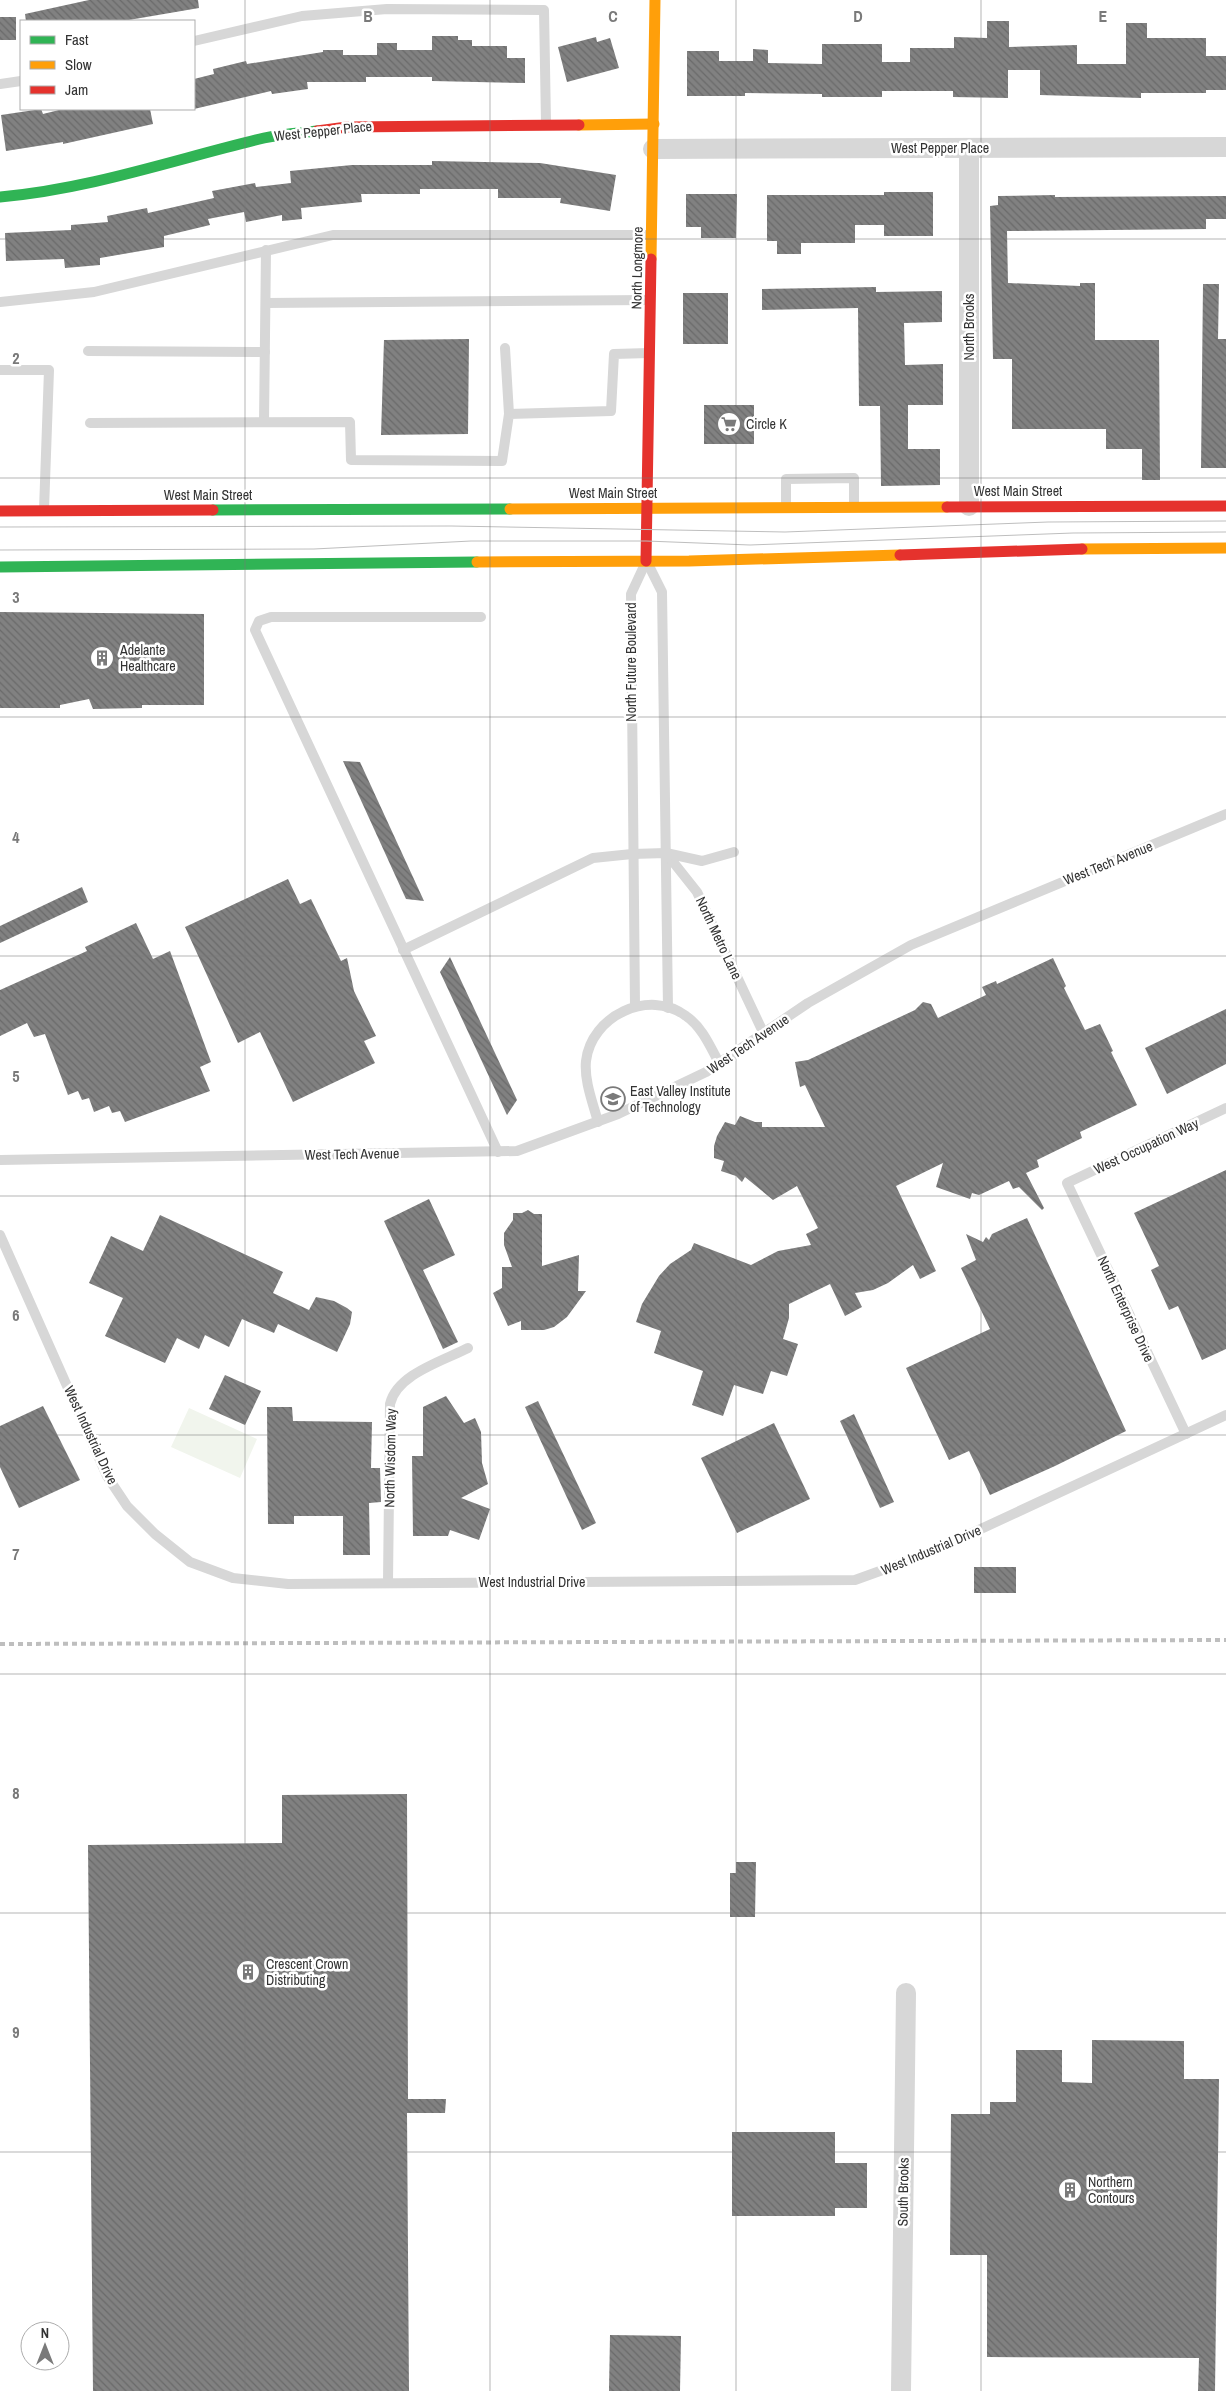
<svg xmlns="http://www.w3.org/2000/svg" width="1226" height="2391" viewBox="0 0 1226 2391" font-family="'Archivo Narrow',sans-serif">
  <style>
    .pitch { fill: #f1f5ed }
    .building { fill: url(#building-back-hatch) }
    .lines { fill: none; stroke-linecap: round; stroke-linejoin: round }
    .lane { stroke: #d7d7d7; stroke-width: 10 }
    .street { stroke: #d7d7d7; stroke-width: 20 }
    .fast { stroke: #30b455; stroke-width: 11 }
    .slow { stroke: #ff9f0a; stroke-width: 11 }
    .jam { stroke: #e5322d; stroke-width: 11 }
    .tram { stroke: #bebebe; stroke-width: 1 }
    .rail { stroke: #bebebe; stroke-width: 4; stroke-dasharray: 5 4; stroke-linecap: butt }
    .grid { fill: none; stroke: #7a7a7a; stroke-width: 1; stroke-opacity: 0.55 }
    .labels { text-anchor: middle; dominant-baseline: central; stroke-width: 5; stroke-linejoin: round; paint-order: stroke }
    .street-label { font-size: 14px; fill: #333; stroke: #fff }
    .poi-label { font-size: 14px; fill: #333; stroke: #fff; text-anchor: start }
    .grid-label { font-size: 16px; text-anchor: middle; font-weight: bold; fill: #7a7a7a; stroke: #fff; stroke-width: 5; stroke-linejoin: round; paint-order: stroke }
  </style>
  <defs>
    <pattern id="building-back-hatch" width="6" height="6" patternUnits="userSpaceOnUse" patternTransform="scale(1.25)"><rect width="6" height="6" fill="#818181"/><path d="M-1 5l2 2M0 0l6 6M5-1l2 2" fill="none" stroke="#6a6a6a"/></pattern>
  </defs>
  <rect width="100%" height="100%" fill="#fff"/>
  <path class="pitch" d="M189,1408l68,31 -17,39 -69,-31z"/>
  <g class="building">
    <path d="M89,0h109l1,8 -76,13h-97l-1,-7z"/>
    <rect x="0" y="17" width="16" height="23"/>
    <path d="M987,21h22v26l68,-2v19h49v-41h21v15h59v18h20v34h-20v3h-65v5l-101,-3v-25h-32v28l-55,-1v-6h-71v6h-60v-3l-77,-1v3h-58v-45h32v10h34v-12l15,1v13l54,1v-20h60v18h28v-14h44v-11l33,1z"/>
    <path d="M432,36h26v4h14v6h35v12h18v25l-93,-2v-4h-66v5h-59l1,7 -36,5 -1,-3 -77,18v-30l20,-5 -1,-5 33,-8 1,3 76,-12v-2h20v5h34v-12h20v7h35z"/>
    <path d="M596,37l1,5 13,-4 9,30 -52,14 -9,-35z"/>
    <path d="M41,109l2,5 20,-5h87l3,15 -90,20v-2l-57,9 -5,-36z"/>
    <path d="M432,161l108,2 76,12 -6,36 -50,-8 1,-5h-63v-9h-78v5h-59l1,8 -61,6 1,11 -20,2v-6l-36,7 -2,-10 -36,7 2,6 -46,11v11l-64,11v7l-35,3 -1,-9 -58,2 -1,-28 66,-3v-5l37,-3 -1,-6 40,-8 1,5 66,-15 -2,-7 43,-8 1,4 35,-4 -1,-12 62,-6h80z"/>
    <path d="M884,192h49v44h-49v-11h-29v18h-54v11h-24v-13h-10v-46h117z"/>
    <path d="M686,194h51l-1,44h-35v-11h-15z"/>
    <path d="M1055,195v2l171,-1v23h-20v10l-199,2 1,52 72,3v-3h15v57h64l1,140h-18v-31h-36v-20h-94v-70h-19l-3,-153 8,-1v-9z"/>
    <path d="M1203,284h16l-1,55h8v129h-25z"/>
    <path d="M876,287v5l66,-1v31l-38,1 1,42 38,-1v41h-35v44h32v36l-59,1 -1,-80h-21l-1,-98 -96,2v-21z"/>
    <rect x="683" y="293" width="45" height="51"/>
    <path d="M469,339l-1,95 -87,1 3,-95z"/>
    <rect x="704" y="405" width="50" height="39"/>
    <path d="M0,612l204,2v91h-62v3l-49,1 -4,-10 -29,6v3h-60z"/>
    <path d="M343,761l17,1 64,139 -18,-2z"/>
    <path d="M288,879l12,25 11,-5 30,62 6,-3 7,33 22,45 -12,5 11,22 -82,39 -33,-70 -22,11 -53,-116z"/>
    <path d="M82,887l6,15 -88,41v-17z"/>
    <path d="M136,923l17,36 17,-8 41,111 -11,5 10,24 -85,31 -5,-11 -8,2 -3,-7 -15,6 -5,-14 -7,2 -4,-9 -10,4 -23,-61 -11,3 -7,-14 -27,13v-46l87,-39 -2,-4z"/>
    <path d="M450,957l67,143 -10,15 -67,-143z"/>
    <path d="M1053,958l13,28 -2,2 21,42 15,-6 13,27 -2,1 26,53 -57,27 2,6 -45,22 2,7 -13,6 18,35 -2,2 -23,-23 -6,2 -4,-8 -30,14 -7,-2 -2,6 -34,-12 7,-24 -47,23 40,85 -16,8 -7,-14 -25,18 -15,7 -18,3 7,14 -17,9 -15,-32 -41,20v14l-6,21 15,5 -11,32 -16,-5 -8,23 -29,-9 -11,31 -31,-11 11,-34 -49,-18 7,-22 -25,-9 6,-18 17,-28 11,-12 21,-14 3,-7 57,22 27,-14 33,-6 -5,-11 12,-6 -21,-42 -24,14 -28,-23 -3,5 -6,-6 -15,-5 3,-10 -10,-3v-12l3,-10 8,-14 10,3 5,-9 15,6h7v5h63l-20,-42 -5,2 -5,-25 13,-2 107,-50 8,-8 8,2 7,14 48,-23 -4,-8 14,-6 1,3z"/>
    <path d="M1226,1009v55l-59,30 -22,-46z"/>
    <path d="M1226,1170v179l-24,11 -24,-54 -9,4 -18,-40 8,-4 -25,-53z"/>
    <path d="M429,1199l26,56 -32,15 35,72 -15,7 -59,-128z"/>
    <path d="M528,1210l6,4h8v52l37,-11 -1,36h8l-19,26 -13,10 -10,3h-23v-9l-13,5 -15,-33 9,-5v-21h10l-8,-22v-12l9,-13v-7h9z"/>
    <path d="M160,1215l123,57 -10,21 36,17 7,-13 18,4 13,7 5,4 -2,12 -13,28 -59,-28 -4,9 -32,-14 -13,28 -24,-12 -6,14 -22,-11 -12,25 -60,-27 18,-38 -34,-15 22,-47 32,15z"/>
    <path d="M1027,1218l99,213 -71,35 -65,29 -21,-44 -20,9 -43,-92 84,-39 -29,-61 15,-8 -10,-26 17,8 3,-5 3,3 3,-6z"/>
    <path d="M225,1375l36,16 -16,34 -36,-16z"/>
    <path d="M446,1396l18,27 11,-5 6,14 1,31 6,21 -27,14 29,11 -11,31 -29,-10 -2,6h-35l-1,-80h11v-49z"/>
    <path d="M538,1401l58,122 -14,7 -57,-123z"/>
    <path d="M43,1406l37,74 -61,28 -19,-41v-41z"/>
    <path d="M267,1407h25l1,14 79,1 -1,46h9l1,34 -12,1 1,52h-27v-39h-49v8h-26z"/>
    <path d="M854,1414l40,88 -14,6 -40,-87z"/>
    <path d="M774,1423l36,76 -73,34 -36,-75z"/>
    <rect x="974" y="1567" width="42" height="26"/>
    <path d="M407,1794l1,305h38l-1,14h-38l2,278h-316l-5,-546 194,-2v-48z"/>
    <path d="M736,1862h20l-1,55h-25v-44h6z"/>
    <path d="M1092,2040l92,1v38h35l-4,312h-17l1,-33 -212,-1v-102h-37l1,-141h39v-12h26v-52h46v32l30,1z"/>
    <path d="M732,2132h103v31h32v45h-32v8h-103z"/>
    <path d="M610,2335l71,1 -1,55h-71z"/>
  </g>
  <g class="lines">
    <g class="lane">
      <path d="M194,41l108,-25 85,-7 157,1 2,113"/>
      <path d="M0,84l21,-3"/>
      <path d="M0,302l94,-10 239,-57h316"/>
      <path d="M266,303l384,-3"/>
      <path d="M505,348l4,66"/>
      <path d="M88,351l177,1"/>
      <path d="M0,370h49l-5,140"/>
      <path d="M264,422l2,-172"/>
      <path d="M90,423l260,-1 1,38 151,1 7,-47 102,-3 3,-57 35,-1"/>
      <path d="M786,507v-28l68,-1v29"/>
      <path d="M648,564l14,28 6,416"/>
      <path d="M481,617h-210l-12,4 -4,9 243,522"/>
      <path d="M666,853l31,39 66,140"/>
      <path d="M403,950l190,-92 39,-4 34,-1 36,8 32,-9"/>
      <path d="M635,1006l-4,-412 14,-30"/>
      <path d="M598,1122c-5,-19 -14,-41 -12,-61 5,-45 63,-73 100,-45 16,11 24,30 33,47"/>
      <path d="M0,1160l517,-9 101,-37 88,-42 102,-69 103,-58 315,-131"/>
      <path d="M0,1235l107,241 20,30 28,28 35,28 43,16 55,6 567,-4 72,-26 299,-139"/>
      <path d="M1186,1434l-119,-251 159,-75"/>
      <path d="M388,1582l2,-178c7,-30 53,-43 78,-56"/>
    </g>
    <g class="street">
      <path d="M653,149l573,-2"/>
      <path d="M969,506v-358"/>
      <path d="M901,2391l5,-398"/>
    </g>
    <g class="fast">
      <path d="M0,197c91,-8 176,-38 264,-59 18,-4 36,-5 53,-7"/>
      <path d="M213,510l297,-1"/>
      <path d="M0,567l477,-5"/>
    </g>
    <g class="slow">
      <path d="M579,125l75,-1"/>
      <path d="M651,259l4,-259"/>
      <path d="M510,509l437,-2"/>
      <path d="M1082,549l144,-1"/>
      <path d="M477,562l212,-1 211,-6"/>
    </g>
    <g class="jam">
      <path d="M317,131l30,-4 232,-2"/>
      <path d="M947,507l279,-1"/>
      <path d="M0,511l213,-1"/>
      <path d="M900,555l182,-6"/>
      <path d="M646,561l5,-302"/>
    </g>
    <g class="tram">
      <path d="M0,527l451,-1 334,6 263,-10 178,-1"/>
      <path d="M0,550l314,-1 157,-8h175l104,4 323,-12 153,-1"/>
    </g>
    <path class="rail" d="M0,1644l1226,-4"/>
  </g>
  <path class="grid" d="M245,0v2391M490,0v2391M736,0v2391M981,0v2391M0,239h1226M0,478h1226M0,717h1226M0,956h1226M0,1196h1226M0,1435h1226M0,1674h1226M0,1913h1226M0,2152h1226"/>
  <defs>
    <g id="supermarket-ring" transform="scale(1.25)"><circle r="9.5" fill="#fff" stroke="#7a7a7a" stroke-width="1.5"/><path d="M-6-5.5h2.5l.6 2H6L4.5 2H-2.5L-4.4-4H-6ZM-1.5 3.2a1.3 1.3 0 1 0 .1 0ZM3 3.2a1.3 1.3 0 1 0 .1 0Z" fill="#7a7a7a"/></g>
    <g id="building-ring" transform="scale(1.25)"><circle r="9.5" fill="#fff" stroke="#7a7a7a" stroke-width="1.5"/><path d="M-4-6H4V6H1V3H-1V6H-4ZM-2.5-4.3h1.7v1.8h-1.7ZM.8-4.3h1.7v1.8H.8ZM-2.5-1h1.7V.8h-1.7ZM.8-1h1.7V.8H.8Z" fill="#7a7a7a"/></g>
    <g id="school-ring" transform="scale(1.25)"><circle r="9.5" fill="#fff" stroke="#7a7a7a" stroke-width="1.5"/><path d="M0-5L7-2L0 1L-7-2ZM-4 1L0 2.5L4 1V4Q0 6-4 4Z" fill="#7a7a7a"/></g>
  </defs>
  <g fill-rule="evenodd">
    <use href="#supermarket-ring" x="729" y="424"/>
    <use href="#building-ring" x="102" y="658"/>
    <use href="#school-ring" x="613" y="1099"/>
    <use href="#building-ring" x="248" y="1972"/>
    <use href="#building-ring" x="1070" y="2190"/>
  </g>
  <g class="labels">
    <g class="street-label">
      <text transform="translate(323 131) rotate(-6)">West Pepper Place</text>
      <text x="940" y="148">West Pepper Place</text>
      <text transform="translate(637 268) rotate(-89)">North Longmore</text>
      <text transform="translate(969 327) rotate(-90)">North Brooks</text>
      <text x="1018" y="491">West Main Street</text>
      <text x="613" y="493">West Main Street</text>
      <text x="208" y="495">West Main Street</text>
      <text transform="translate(631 662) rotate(-90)">North Future Boulevard</text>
      <text transform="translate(1108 863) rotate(-22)">West Tech Avenue</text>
      <text transform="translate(719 938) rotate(65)">North Metro Lane</text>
      <text transform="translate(748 1044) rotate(-34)">West Tech Avenue</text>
      <text transform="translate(1146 1146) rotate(-25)">West Occupation Way</text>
      <text transform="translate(352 1154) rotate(-1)">West Tech Avenue</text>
      <text transform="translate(1126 1309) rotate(65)">North Enterprise Drive</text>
      <text transform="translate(91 1435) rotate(65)">West Industrial Drive</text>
      <text transform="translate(390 1458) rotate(-89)">North Wisdom Way</text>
      <text transform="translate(931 1550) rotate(-23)">West Industrial Drive</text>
      <text x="532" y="1582">West Industrial Drive</text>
      <text transform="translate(903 2192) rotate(-89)">South Brooks</text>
    </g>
    <g class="poi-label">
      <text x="746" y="424">Circle K</text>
      <text x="120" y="650">Adelante<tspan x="120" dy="16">Healthcare</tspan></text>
      <text x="630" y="1091">East Valley Institute<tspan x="630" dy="16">of Technology</tspan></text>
      <text x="266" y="1964">Crescent Crown<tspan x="266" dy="16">Distributing</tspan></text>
      <text x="1088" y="2182">Northern<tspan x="1088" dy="16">Contours</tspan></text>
    </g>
  </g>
  <g class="grid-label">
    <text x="368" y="22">B</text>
    <text x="613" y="22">C</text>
    <text x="858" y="22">D</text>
    <text x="1103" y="22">E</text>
    <text x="16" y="364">2</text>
    <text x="16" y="603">3</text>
    <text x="16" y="843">4</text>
    <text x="16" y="1082">5</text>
    <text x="16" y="1321">6</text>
    <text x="16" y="1560">7</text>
    <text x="16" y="1799">8</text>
    <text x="16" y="2038">9</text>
  </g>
  <rect x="20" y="20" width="175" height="90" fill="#ffffff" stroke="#adadad"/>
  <rect x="30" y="36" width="25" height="8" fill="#30b455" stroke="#adadad"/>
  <text x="65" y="45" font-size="15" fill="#333333">Fast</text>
  <rect x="30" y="61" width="25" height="8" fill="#ff9f0a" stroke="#adadad"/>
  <text x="65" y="70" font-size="15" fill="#333333">Slow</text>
  <rect x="30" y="86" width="25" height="8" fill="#e5322d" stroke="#adadad"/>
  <text x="65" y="95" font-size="15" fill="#333333">Jam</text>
  <g transform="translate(45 2346)"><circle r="24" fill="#ffffff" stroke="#adadad"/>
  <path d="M0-4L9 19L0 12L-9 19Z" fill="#7a7a7a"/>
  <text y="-8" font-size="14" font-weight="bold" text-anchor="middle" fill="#333333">N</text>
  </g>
</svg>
